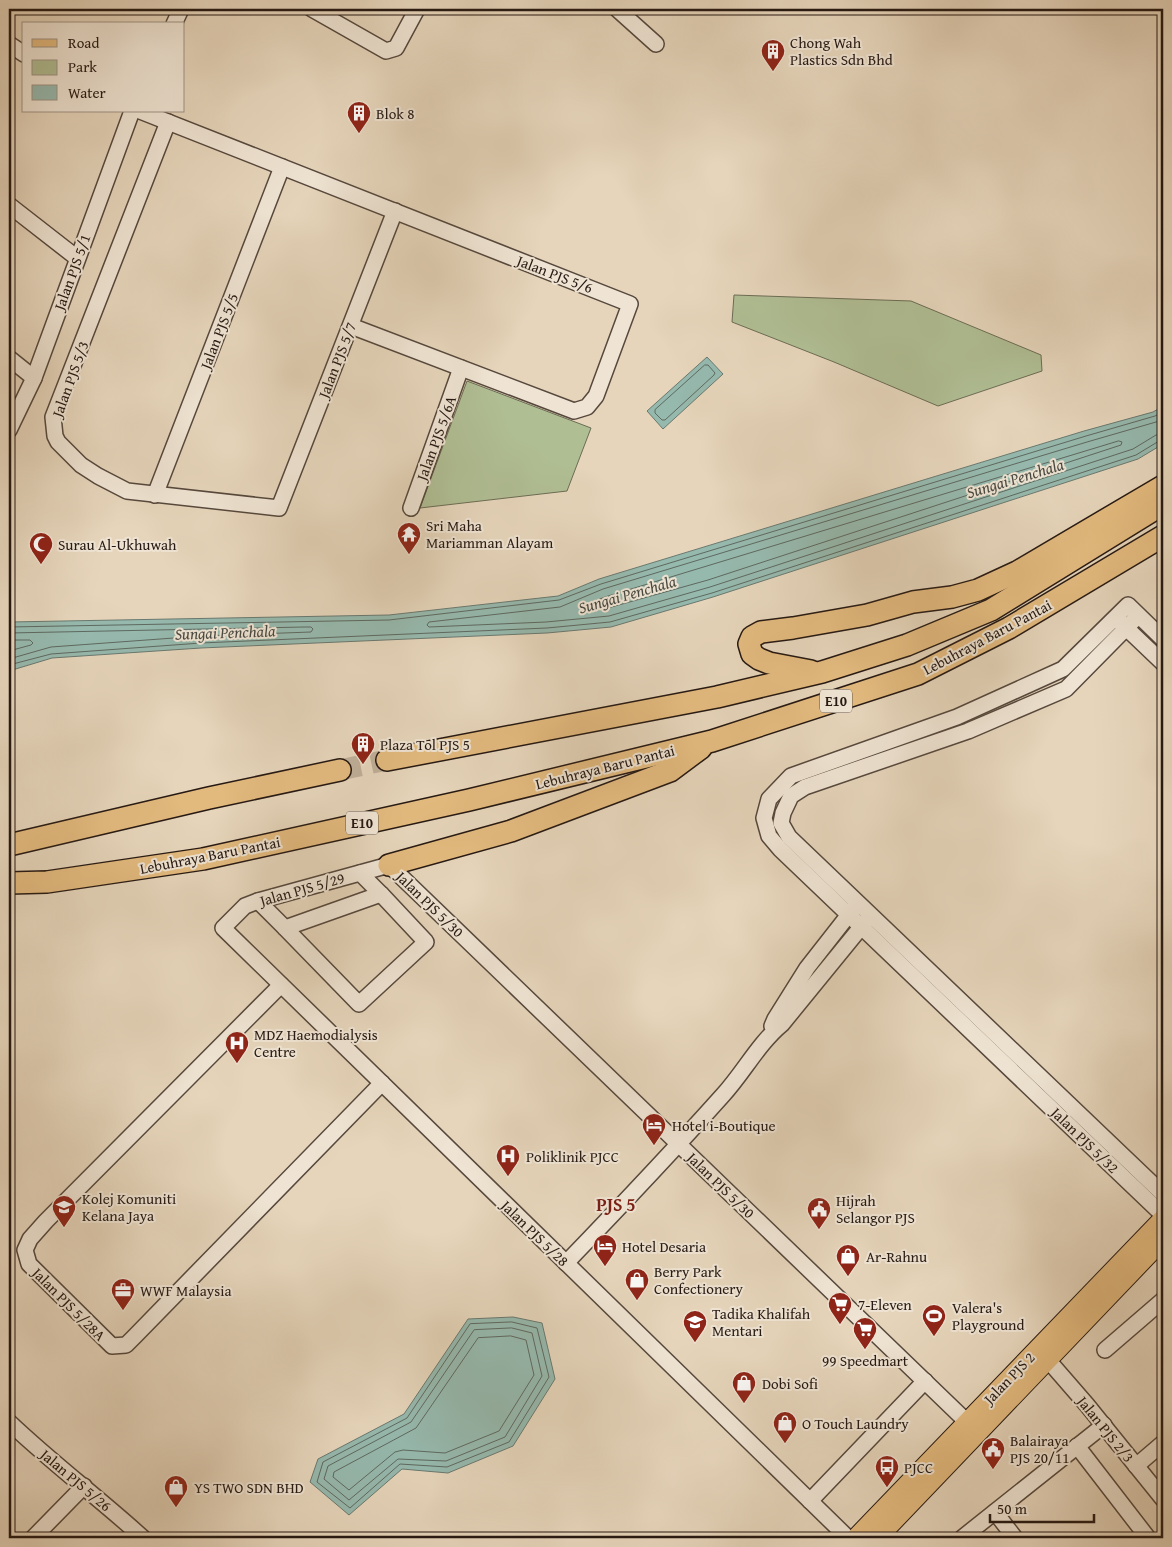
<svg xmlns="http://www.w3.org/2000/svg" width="1172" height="1547" viewBox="0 0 1172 1547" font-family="'Gentium Book Plus',serif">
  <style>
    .green { fill: #b0be94; stroke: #6b6c54 }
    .water { fill: #96b9ae; stroke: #697970 }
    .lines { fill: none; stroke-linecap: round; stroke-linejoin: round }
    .shore { stroke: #5e6960; stroke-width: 1 }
    .highway-tunnel { stroke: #c0af99; stroke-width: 21; stroke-dasharray: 21 11; stroke-linecap: butt }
    .minor-casing { stroke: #56483d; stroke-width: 18 }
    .major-casing { stroke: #261913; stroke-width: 21 }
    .highway-casing { stroke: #261913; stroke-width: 24 }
    .minor { stroke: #efe4d3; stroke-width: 15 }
    .major { stroke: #e3ba7e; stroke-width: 19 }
    .highway { stroke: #e3ba7e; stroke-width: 21 }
    .labels { text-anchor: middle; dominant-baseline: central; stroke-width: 4; stroke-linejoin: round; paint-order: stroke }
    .shield { fill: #efe4d3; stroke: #62564d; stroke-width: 1 }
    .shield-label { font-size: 14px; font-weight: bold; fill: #261913 }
    .poi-label { font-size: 15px; fill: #261913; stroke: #efe4d3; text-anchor: start }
    .street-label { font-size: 15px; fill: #261913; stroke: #efe4d3 }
    .water-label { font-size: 16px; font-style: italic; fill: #484942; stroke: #efe4d3 }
    .quarter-label { font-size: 18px; font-weight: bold; fill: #7a1f14; stroke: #efe4d3 }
  </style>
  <rect width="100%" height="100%" fill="#e6d5bb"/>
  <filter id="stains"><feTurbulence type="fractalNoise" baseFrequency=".004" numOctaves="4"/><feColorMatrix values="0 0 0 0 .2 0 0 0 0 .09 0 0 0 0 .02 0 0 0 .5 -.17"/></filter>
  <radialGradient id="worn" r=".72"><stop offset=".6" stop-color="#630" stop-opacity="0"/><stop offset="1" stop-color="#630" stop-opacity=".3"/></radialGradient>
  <g class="green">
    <path d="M734,295l177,6 130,54 1,16 -104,35 -104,-44 -102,-40z"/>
    <path d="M467,381l124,47 -24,63 -147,17z"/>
  </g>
  <g class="water">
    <path d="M707,357l16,17 -60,55 -16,-18z"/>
    <path d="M1163,406v38l-25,15 -425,138 -102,30 -64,6 -346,15 -149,10 -43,13v-49l380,-7 169,-19 41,-17 485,-148 69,-19z"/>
    <path d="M513,1317l29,6 13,56 -42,67 -65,27 -46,-4 -53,46 -39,-33 8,-23 86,-45 64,-95z"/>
  </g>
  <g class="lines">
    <g class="shore">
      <path d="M705,365h3l7,8 -1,2 -49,45h-3l-7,-7v-3z"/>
      <path d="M1163,419l-7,3 -69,20 -484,147 -43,18 -131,15 -2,3 2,2 117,-5 63,-6 101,-29 423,-138 23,-14 7,-1"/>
      <path d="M1119,441l3,1 -1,3 -413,135 -100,28 -25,3 -3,-2 2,-3 23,-9z"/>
      <path d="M9,627l380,-7 170,-20 42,-16 485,-148 69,-20 8,-4"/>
      <path d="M9,633l295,-6h7l2,2 -2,3 -110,4 -150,11 -42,12"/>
      <path d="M9,640h21l3,3 -2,2 -22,6"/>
      <path d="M9,665l42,-11 150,-11 346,-15 63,-6 102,-29 424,-138 23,-14 4,-1"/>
      <path d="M512,1322l25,6 12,49 -40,65 -62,25 -47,-3 -50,44 -33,-26 6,-20 84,-44 63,-94z"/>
      <path d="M512,1328l20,5 10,43 -37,61 -59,24 -48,-2 -49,41 -25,-21 4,-13 83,-44 63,-92z"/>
      <path d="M511,1336l15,4 8,35 -35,56 -54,22 -42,-3 -8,2 -46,38 -16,-13 1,-5 82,-44 62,-90z"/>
    </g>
    <path class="highway-tunnel" d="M340,770l47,-10"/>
    <g class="minor-casing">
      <g id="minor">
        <path d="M312,9l74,42 10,-3 21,-39"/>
        <path d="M617,9l39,35"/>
        <path d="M174,24l7,-15"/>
        <path d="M9,44l15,10"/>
        <path d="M140,111l490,193 -34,92 -9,11 -13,4 -223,-85"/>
        <path d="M168,122l-115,295 2,19 3,6 23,23 17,11 29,15 152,17 116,-297"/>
        <path d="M9,205l68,53"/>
        <path d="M9,358l25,20"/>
        <path d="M9,430l25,-52 98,-267"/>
        <path d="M155,495l127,-328"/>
        <path d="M411,508l50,-140"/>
        <path d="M1138,616l-72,73 -98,42 -163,56 -14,9 -8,17 -2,10 8,14 374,357"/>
        <path d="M1120,622l43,41"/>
        <path d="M1163,639l-35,-34 -65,64 -106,48 -166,59 -22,23 -5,19 5,18 11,13 383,366"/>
        <path d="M258,901l27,27 96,-34 -21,-21"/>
        <path d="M285,928l74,76 67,-62 -45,-48"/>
        <path d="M281,985l-235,236 -16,18 -5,11 4,14 83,82 14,-1 9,-9 247,-253"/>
        <path d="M772,1026l3,-7 32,-51 47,-60"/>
        <path d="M566,1263c53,-55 106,-111 157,-168 21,-23 35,-51 59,-71l84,-103"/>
        <path d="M1105,1350l58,-50"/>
        <path d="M1041,1352l46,53 76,94"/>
        <path d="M9,1422c43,41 90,76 134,116"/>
        <path d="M1077,1446l71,92"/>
        <path d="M1136,1466l27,-23"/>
        <path d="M810,1501l115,-120"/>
        <path d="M995,1512l20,26"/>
        <path d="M33,1538l51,-52"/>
        <path d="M848,1538l-625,-610 22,-22 13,-5 131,-36 578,557"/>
        <path d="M962,1538l142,-113"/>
      </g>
    </g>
    <g class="major-casing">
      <g id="major">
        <path d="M856,1538l307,-319"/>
        <path d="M877,1538l286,-299"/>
      </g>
    </g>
    <g class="highway-casing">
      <g id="highway">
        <path d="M811,671l-42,-8 -10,-4 -7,-5 -3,-10 3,-7 9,-5 32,-4 74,-13 46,-13 39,-5 26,-7 39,-18 146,-86"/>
        <path d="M387,760l330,-63 105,-25 85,-27 84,-35 172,-106"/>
        <path d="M9,845l200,-47 131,-28"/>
        <path d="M389,865l122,-34 159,-60 31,-23"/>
        <path d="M9,883l38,-1 156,-23 266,-59 243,-59 206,-67 91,-46 154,-92"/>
      </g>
    </g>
    <use href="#minor" class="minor"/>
    <use href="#major" class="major"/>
    <use href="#highway" class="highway"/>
  </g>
  <defs>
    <g id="building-pin" transform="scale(1.25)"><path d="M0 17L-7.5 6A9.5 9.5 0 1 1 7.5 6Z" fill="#8f2418" stroke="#efe4d3"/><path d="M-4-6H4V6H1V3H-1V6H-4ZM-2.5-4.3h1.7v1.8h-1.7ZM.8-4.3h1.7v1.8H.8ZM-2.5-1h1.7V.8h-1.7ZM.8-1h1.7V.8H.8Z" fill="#fff"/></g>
    <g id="temple-pin" transform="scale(1.25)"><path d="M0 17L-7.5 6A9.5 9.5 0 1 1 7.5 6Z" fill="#8f2418" stroke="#efe4d3"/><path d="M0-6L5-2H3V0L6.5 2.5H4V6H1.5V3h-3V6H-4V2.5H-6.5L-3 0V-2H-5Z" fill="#fff"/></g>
    <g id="mosque-pin" transform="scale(1.25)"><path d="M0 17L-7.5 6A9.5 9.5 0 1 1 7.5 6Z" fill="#8f2418" stroke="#efe4d3"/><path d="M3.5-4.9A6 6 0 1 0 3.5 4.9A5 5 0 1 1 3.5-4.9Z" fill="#fff"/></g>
    <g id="hospital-pin" transform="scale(1.25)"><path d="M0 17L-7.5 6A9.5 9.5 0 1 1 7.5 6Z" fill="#8f2418" stroke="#efe4d3"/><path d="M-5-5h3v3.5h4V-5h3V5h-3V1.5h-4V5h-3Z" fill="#fff"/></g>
    <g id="hotel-pin" transform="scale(1.25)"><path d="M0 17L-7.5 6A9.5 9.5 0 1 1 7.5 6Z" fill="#8f2418" stroke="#efe4d3"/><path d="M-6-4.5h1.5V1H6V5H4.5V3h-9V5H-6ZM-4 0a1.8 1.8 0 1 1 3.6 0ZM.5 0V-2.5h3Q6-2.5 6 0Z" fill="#fff"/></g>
    <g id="university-pin" transform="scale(1.25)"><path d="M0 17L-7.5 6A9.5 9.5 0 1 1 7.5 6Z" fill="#8f2418" stroke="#efe4d3"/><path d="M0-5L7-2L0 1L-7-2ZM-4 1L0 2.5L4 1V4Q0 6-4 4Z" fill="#fff"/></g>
    <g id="civic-pin" transform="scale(1.25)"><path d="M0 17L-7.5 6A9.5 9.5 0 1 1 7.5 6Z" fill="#8f2418" stroke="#efe4d3"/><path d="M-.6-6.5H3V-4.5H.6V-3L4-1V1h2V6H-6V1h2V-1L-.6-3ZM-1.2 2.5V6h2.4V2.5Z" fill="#fff"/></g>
    <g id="shop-pin" transform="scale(1.25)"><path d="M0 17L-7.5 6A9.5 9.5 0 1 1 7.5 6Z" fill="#8f2418" stroke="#efe4d3"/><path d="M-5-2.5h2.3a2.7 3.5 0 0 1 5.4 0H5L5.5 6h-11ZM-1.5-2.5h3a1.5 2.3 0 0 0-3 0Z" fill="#fff"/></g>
    <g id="office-pin" transform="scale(1.25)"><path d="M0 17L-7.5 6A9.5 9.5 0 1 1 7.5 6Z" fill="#8f2418" stroke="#efe4d3"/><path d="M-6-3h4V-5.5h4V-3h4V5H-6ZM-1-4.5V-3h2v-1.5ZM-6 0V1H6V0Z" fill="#fff"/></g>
    <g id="supermarket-pin" transform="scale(1.25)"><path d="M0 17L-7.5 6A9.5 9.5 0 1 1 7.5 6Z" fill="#8f2418" stroke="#efe4d3"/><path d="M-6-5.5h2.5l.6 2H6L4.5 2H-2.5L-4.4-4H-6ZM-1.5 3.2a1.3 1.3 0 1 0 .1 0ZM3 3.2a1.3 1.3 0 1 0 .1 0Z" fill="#fff"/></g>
    <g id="stadium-pin" transform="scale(1.25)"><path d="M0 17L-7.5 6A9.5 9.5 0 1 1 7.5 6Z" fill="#8f2418" stroke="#efe4d3"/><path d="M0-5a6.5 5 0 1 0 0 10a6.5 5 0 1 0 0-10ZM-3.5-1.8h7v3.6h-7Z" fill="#fff"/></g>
    <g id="school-pin" transform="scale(1.25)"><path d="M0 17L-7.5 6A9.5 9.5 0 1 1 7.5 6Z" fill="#8f2418" stroke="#efe4d3"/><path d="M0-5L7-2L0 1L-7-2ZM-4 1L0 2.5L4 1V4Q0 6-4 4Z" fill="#fff"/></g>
    <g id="bus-pin" transform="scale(1.25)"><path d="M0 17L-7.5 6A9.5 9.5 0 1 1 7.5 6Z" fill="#8f2418" stroke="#efe4d3"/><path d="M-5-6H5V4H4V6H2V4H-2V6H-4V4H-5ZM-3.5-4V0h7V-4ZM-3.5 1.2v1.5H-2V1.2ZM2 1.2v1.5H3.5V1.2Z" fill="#fff"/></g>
  </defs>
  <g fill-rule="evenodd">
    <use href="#building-pin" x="773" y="51"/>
    <use href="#building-pin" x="359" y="113"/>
    <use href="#temple-pin" x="409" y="534"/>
    <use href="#mosque-pin" x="41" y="544"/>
    <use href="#building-pin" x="363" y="744"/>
    <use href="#hospital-pin" x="237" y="1043"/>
    <use href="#hotel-pin" x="654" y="1125"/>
    <use href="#hospital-pin" x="508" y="1156"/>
    <use href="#university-pin" x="64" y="1207"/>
    <use href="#civic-pin" x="819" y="1209"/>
    <use href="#hotel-pin" x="605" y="1246"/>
    <use href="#shop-pin" x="848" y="1256"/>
    <use href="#shop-pin" x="637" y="1280"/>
    <use href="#office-pin" x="123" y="1290"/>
    <use href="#supermarket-pin" x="840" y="1304"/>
    <use href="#stadium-pin" x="934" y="1316"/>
    <use href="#school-pin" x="695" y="1322"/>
    <use href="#supermarket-pin" x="865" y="1329"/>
    <use href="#shop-pin" x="744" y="1383"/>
    <use href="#shop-pin" x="785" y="1423"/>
    <use href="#civic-pin" x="993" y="1449"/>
    <use href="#bus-pin" x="887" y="1467"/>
    <use href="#shop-pin" x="176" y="1487"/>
  </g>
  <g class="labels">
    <g class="shield">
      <rect x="820" y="689.5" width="32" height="23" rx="4"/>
      <rect x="346" y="811.5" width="32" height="23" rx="4"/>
    </g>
    <g class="shield-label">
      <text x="836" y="701">E10</text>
      <text x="362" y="823">E10</text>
    </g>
    <g class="poi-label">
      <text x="790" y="42">Chong Wah<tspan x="790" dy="17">Plastics Sdn Bhd</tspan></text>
      <text x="376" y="113">Blok 8</text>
      <text x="426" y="525">Sri Maha<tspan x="426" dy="17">Mariamman Alayam</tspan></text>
      <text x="58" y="544">Surau Al-Ukhuwah</text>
      <text x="380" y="744">Plaza Tol PJS 5</text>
      <text x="254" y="1034">MDZ Haemodialysis<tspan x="254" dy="17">Centre</tspan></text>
      <text x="672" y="1125">Hotel i-Boutique</text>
      <text x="526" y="1156">Poliklinik PJCC</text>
      <text x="82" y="1198">Kolej Komuniti<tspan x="82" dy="17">Kelana Jaya</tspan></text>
      <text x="836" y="1200">Hijrah<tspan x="836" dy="17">Selangor PJS</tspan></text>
      <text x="622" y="1246">Hotel Desaria</text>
      <text x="866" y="1256">Ar-Rahnu</text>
      <text x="654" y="1271">Berry Park<tspan x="654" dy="17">Confectionery</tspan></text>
      <text x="140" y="1290">WWF Malaysia</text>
      <text x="858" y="1304">7-Eleven</text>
      <text x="952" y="1307">Valera's<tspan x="952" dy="17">Playground</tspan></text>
      <text x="712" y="1313">Tadika Khalifah<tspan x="712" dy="17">Mentari</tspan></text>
      <text x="865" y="1360" text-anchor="middle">99 Speedmart</text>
      <text x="762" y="1383">Dobi Sofi</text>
      <text x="802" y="1423">O Touch Laundry</text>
      <text x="1010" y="1440">Balairaya<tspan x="1010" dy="17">PJS 20/11</tspan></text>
      <text x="904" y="1467">PJCC</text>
      <text x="194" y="1487">YS TWO SDN BHD</text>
    </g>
    <g class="street-label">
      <text transform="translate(72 272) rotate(-70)">Jalan PJS 5/1</text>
      <text transform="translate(555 274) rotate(21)">Jalan PJS 5/6</text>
      <text transform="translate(219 331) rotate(-69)">Jalan PJS 5/5</text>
      <text transform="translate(337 360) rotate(-69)">Jalan PJS 5/7</text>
      <text transform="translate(70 379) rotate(-70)">Jalan PJS 5/3</text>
      <text transform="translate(436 438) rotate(-70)">Jalan PJS 5/6A</text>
      <text transform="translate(987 637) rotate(-28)">Lebuhraya Baru Pantai</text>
      <text transform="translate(605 767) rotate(-14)">Lebuhraya Baru Pantai</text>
      <text transform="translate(210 855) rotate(-11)">Lebuhraya Baru Pantai</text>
      <text transform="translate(302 889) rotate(-16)">Jalan PJS 5/29</text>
      <text transform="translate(430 904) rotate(44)">Jalan PJS 5/30</text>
      <text transform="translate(1085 1140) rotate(44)">Jalan PJS 5/32</text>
      <text transform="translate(721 1185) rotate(44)">Jalan PJS 5/30</text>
      <text transform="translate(535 1233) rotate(44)">Jalan PJS 5/28</text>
      <text transform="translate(69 1304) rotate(45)">Jalan PJS 5/28A</text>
      <text transform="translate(1009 1378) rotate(-46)">Jalan PJS 2</text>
      <text transform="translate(1106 1429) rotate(51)">Jalan PJS 2/3</text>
      <text transform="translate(76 1480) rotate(40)">Jalan PJS 5/26</text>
    </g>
    <g class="water-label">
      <text transform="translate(1015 478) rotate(-17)">Sungai Penchala</text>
      <text transform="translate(627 594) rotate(-16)">Sungai Penchala</text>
      <text transform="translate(225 632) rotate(-2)">Sungai Penchala</text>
    </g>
    <g class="quarter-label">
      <text x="616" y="1204">PJS 5</text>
    </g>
  </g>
  <rect width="1172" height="1547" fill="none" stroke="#e6d5bb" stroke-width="30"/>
  <rect x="10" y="10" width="1152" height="1527" fill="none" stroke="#261913" stroke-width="2.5"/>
  <rect x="15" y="15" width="1142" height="1517" fill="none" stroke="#261913"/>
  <rect x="22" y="22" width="162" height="90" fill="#efe4d3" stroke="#9f9386"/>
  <rect x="32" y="39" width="25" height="8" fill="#e3ba7e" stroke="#9f9386"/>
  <text x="68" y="48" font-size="15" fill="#261913">Road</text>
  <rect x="32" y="60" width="25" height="15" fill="#b0be94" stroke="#9f9386"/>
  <text x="68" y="72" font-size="15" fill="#261913">Park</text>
  <rect x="32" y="85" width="25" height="15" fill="#96b9ae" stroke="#9f9386"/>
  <text x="68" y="98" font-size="15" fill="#261913">Water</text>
  <path d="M990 1514v8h104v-8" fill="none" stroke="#261913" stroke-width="2.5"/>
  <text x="997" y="1514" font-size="15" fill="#261913" stroke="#efe4d3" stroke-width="4" paint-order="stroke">50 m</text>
  <rect width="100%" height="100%" filter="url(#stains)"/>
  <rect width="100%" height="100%" fill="url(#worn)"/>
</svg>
